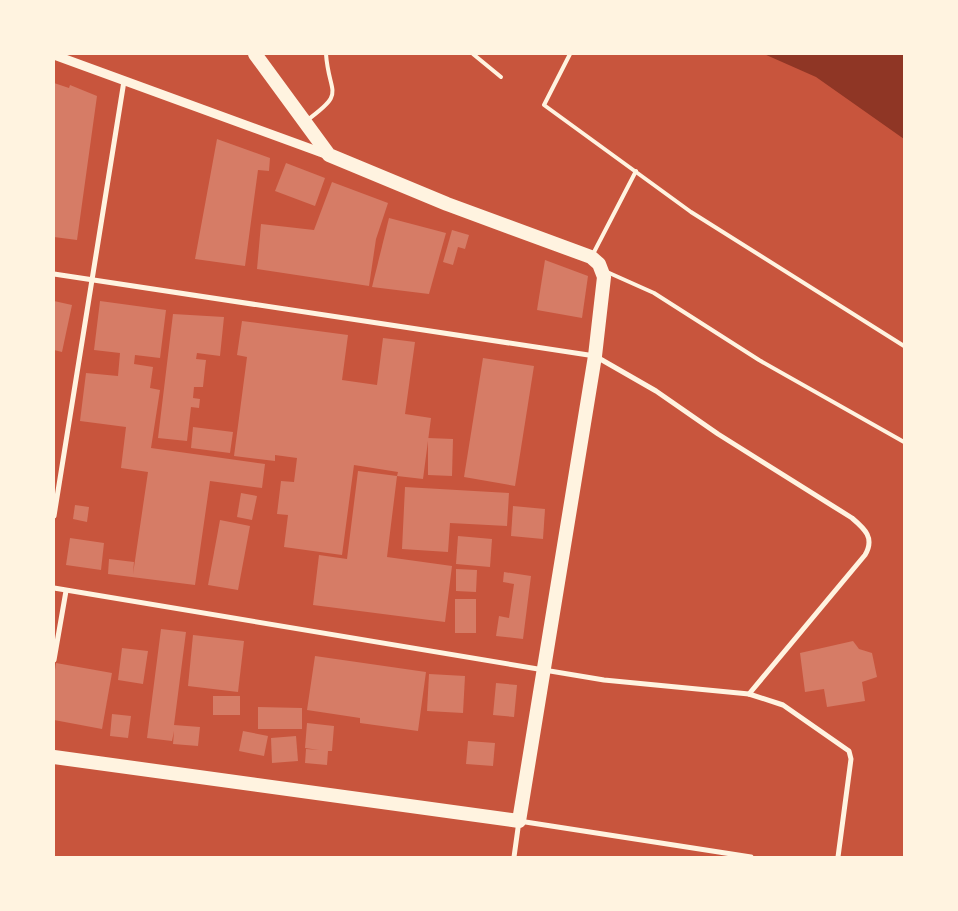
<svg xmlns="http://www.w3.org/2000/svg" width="958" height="911" viewBox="0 0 958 911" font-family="Cabin,sans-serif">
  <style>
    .water { fill: #8f3625 }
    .building { fill: #d67c66 }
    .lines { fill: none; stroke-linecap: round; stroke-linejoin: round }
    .service { stroke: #fff3e0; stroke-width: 4 }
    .minor { stroke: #fff3e0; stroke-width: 5 }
    .tertiary { stroke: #fff3e0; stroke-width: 9 }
    .trunk { stroke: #fff3e0; stroke-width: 14 }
  </style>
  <rect width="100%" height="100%" fill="#c8553d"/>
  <path class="water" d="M764,54h140v85l-88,-62z"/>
  <g class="building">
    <path d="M54,83l15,5 1,-3 27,11 -20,144 -23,-3z"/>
    <path d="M217,139l53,19 -1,13 -11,-1 -13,96 -50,-7z"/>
    <path d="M286,163l39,15 -10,28 -40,-15z"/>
    <path d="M332,182l56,21 -12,36 -7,47 -112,-17 4,-45 53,6z"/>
    <path d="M389,218l57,15 -17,61 -57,-7z"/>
    <path d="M452,230l17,5 -4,14 -7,-2 -5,18 -10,-3z"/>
    <path d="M545,260l43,16 -6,42 -45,-8z"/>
    <path d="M54,301l18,4 -10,47 -8,-2z"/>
    <path d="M100,301l66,9 -6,48 -25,-3 -1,9 19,3 -3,21 10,2 -9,58 114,16 -3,24 -52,-7 -15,104 -87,-11 1,-15 25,3 -1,12 15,-102 -27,-4 5,-41 -46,-6 6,-48 32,3 2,-23 -26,-3z"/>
    <path d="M173,314l51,3 -4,39 -23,-3 -1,6 10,1 -1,8 -2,19h-9l-1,11 7,1 -1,9 -8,-1 -4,34 -29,-3z"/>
    <path d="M242,321l106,14 -6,45 35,5 6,-47 32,4 -10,72 26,4 -8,61 -26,-3 1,-4 -44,-7 -12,90 -58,-8 4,-32 -11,-1 4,-33 13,1 3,-24 -22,-3v6l-41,-5 13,-99 -10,-2z"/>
    <path d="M483,358l51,8 -19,120 -51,-9z"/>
    <path d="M193,427l40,5 -3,21 -39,-5z"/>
    <path d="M428,438l25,1 -1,37 -24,-1z"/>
    <path d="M358,471l39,5 -10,81 65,9 -7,56 -132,-17 6,-50 28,4z"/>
    <path d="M405,487l104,6 -2,33 -57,-3 -2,29 -46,-3z"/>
    <path d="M241,493l16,3 -5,24 -15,-3z"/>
    <path d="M75,505l14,2 -2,15 -14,-3z"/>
    <path d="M513,506l32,3 -2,30 -32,-3z"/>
    <path d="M220,520l30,6 -12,64 -30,-5z"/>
    <path d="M458,536l34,3 -2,28 -34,-3z"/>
    <path d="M70,538l34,5 -3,27 -35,-5z"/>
    <path d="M456,569l21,1 -1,22 -20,-1z"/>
    <path d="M504,572l27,4 -8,63 -27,-3 3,-20 10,2 5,-34 -11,-2z"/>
    <rect x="455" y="599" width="21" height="34"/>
    <path d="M161,629l25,3 -12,93 26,2 -2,19 -25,-2 1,-13 -2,10 -25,-3z"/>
    <path d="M193,635l51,6 -6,51 -50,-6z"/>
    <path d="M853,641l6,8 13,4 5,24 -15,5 3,19 -38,6 -3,-18 -19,3 -5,-39z"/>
    <path d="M122,648l26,3 -5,33 -25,-4z"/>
    <path d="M315,656l111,16 -8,59 -58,-8v-5l-53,-8z"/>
    <path d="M56,663l56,10 -10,56 -48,-9v-43z"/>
    <path d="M429,674l36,2 -2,37 -36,-2z"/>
    <path d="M496,683l21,2 -3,32 -21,-2z"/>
    <rect x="213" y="696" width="27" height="19"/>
    <path d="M258,707l44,1v21h-44z"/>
    <path d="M112,714l19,2 -3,22 -18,-2z"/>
    <path d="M307,723l27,3 -2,25h-4l-1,14 -22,-2 1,-14 13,1 -14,-2z"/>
    <path d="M243,731l25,5 -4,20 -25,-5z"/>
    <path d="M296,736l2,25 -26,2 -1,-25z"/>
    <path d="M468,741l27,2 -2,23 -27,-2z"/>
  </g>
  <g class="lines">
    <g class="service">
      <path d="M473,54l28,23"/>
      <path d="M570,54l-26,51 147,107 213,134"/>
      <path d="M306,121c41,-30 23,-25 20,-67"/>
      <path d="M592,256l44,-85"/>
      <path d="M607,272l47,21 105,67 145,82"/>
    </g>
    <g class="minor">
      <path d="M54,274l541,82 61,35 62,43 134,84c13,11 23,20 13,37l-116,139"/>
      <path d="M54,516l70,-435"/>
      <path d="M54,588l550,92 145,14 34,11 66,46 2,8 -13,98"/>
      <path d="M54,660l12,-69"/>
      <path d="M514,857l5,-36 232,36"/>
    </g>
    <path class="tertiary" d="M54,55l274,100"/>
    <path class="trunk" d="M54,757l465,64 76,-465 9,-79 -5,-13 -8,-7 -144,-53 -118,-49 -74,-101"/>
  </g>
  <rect width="958" height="911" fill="none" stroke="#fff3e0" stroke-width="110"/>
</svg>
